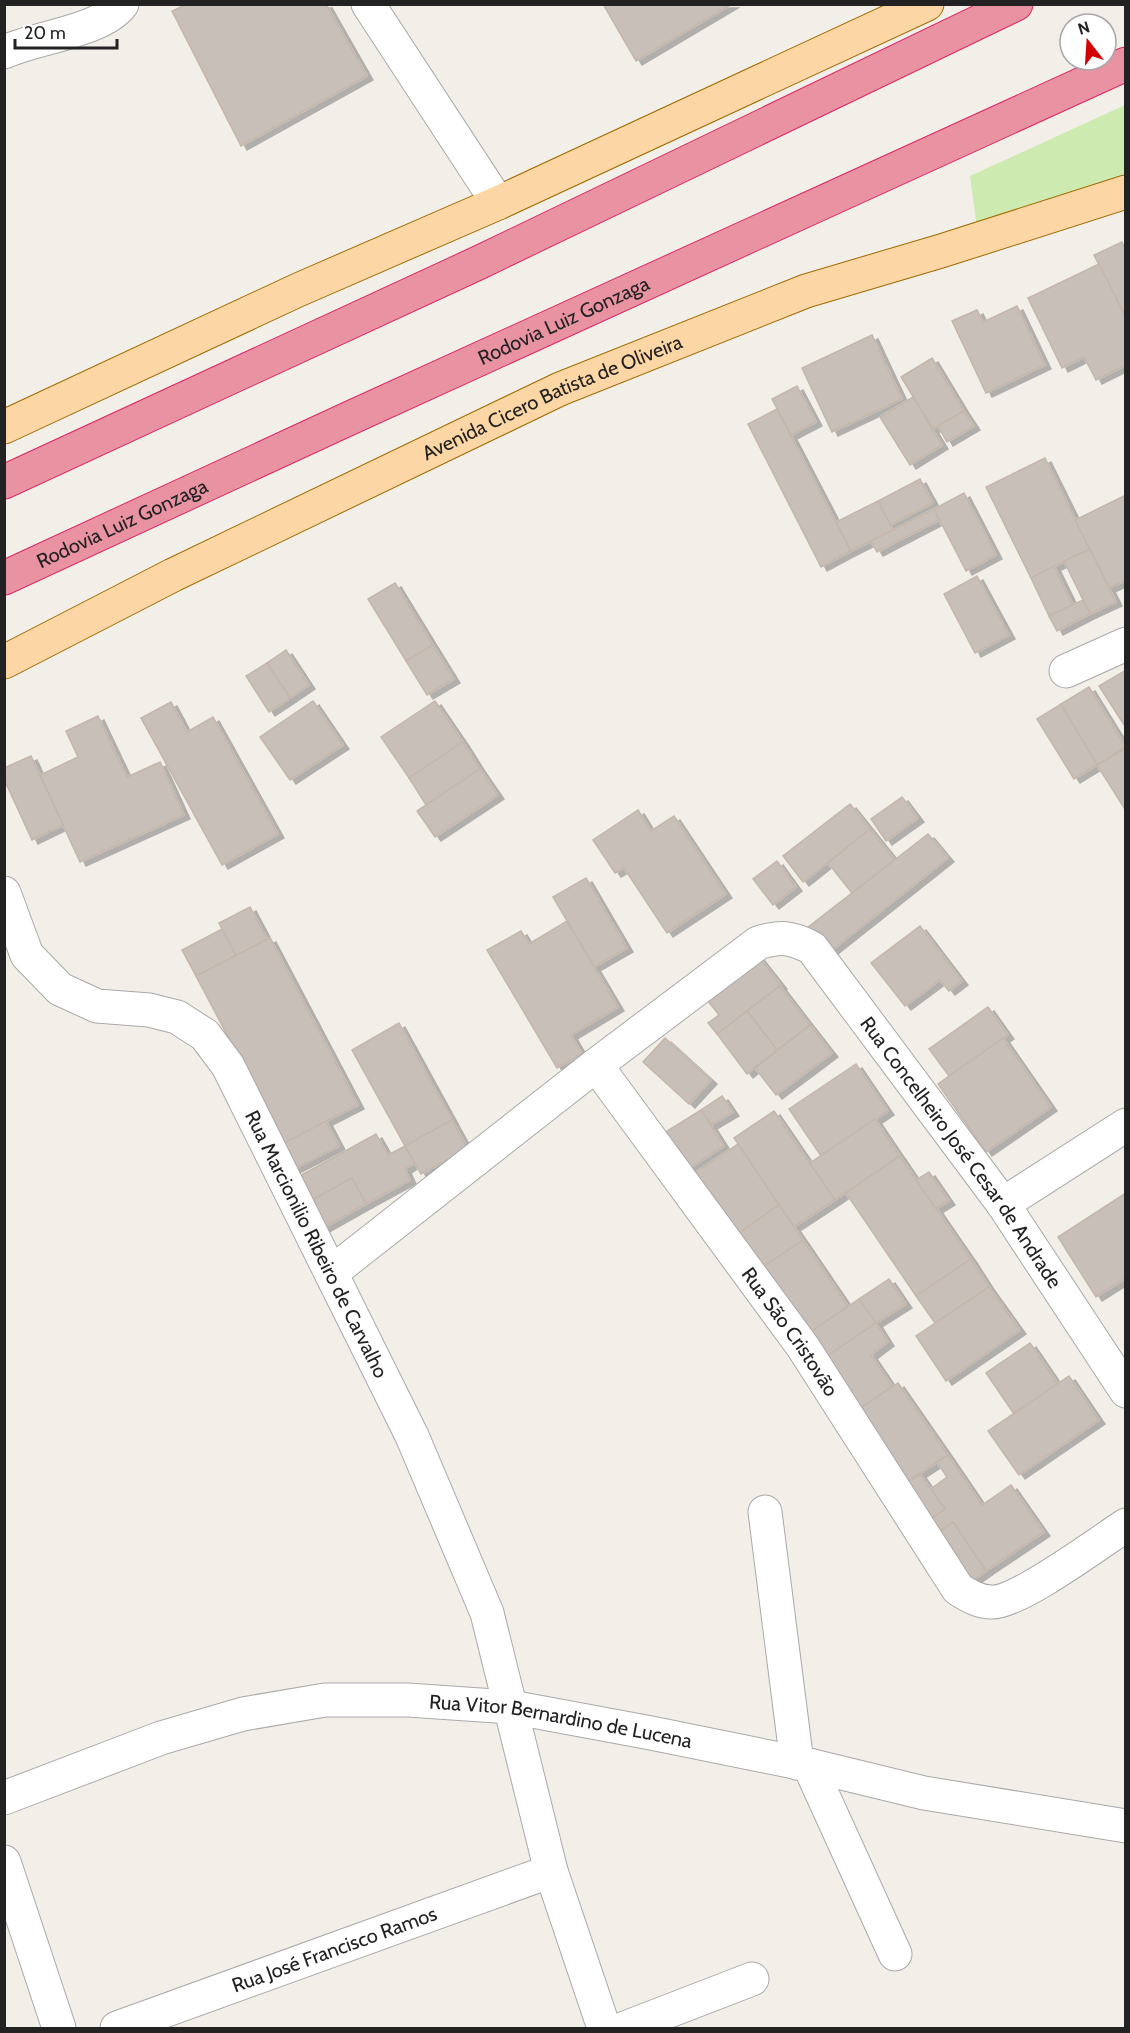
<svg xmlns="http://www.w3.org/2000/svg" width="1130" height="2033" viewBox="0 0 1130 2033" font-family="Cabin,sans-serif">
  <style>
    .grass { fill: #cdebb0 }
    .building { fill: #c7bfb8; stroke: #c4b6ab; stroke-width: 1.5; filter: url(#shadow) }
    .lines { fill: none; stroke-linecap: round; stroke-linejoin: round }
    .minor-casing { stroke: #a9a9a9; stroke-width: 35 }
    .major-casing { stroke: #a06b00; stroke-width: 35 }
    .highway-casing { stroke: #dc2a67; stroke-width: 35 }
    .minor { stroke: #fff; stroke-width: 33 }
    .major { stroke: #fcd6a4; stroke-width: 33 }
    .highway { stroke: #e892a2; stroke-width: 33 }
    .labels { text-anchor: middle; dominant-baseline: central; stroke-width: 5; stroke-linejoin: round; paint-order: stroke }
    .street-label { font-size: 20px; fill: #222; stroke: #fff }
  </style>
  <defs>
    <filter id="shadow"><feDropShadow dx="6" dy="4" stdDeviation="0" flood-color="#0004"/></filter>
  </defs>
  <rect width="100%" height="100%" fill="#f2efe9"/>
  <path class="grass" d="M1125,105v87l-146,51 -9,-67z"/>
  <g class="building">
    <path d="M187,4h139l41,72 -126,70 -69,-135z"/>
    <path d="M603,4h129l-96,57z"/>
    <path d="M1122,242l4,8v68l-32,-63z"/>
    <path d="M1099,264l27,54v47l-30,15 -12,-23 -22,11 -34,-70z"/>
    <path d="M1017,306l28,59 -59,28 -34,-72 25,-11 6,12z"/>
    <path d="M872,335l30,64 -70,33 -30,-64z"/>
    <path d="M932,358l32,53 -31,18 -32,-52z"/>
    <path d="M797,386l19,36 -25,13 -19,-36z"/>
    <path d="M913,397l29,48 -32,20 -30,-48z"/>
    <path d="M777,409l74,142 -30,16 -73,-143z"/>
    <path d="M964,411l10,15 -27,16 -9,-16z"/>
    <path d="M1045,458l45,91 -59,29 -45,-91z"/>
    <path d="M920,479l13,24 -43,22 -12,-24z"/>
    <path d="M964,493l32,62 -30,16 -32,-62z"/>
    <path d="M1126,495v85l-17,8 -34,-68z"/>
    <path d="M878,501l15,29 -42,21 -15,-29z"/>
    <path d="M934,509l5,11 -62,32 -6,-11z"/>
    <path d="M1090,549l26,53 -26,12 -26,-53z"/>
    <path d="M1054,566l19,39 -24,11 -18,-38z"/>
    <path d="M977,576l32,59 -34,18 -31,-59z"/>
    <path d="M395,583l38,62 -27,16 -38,-62z"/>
    <path d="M1083,600l7,14 -33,17 -8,-15z"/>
    <path d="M433,645l21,34 -27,16 -21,-34z"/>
    <path d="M286,650l23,35 -19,13 -23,-35z"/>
    <path d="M267,663l23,35 -21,14 -23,-36z"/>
    <path d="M1126,670v58l-27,-42z"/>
    <path d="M1089,687l37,60 -29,18 -36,-61z"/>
    <path d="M313,701l30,44 -53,35 -30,-43z"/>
    <path d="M435,701l28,41 -54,36 -28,-41z"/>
    <path d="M171,702l16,30 26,-15 65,117 -56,31 -81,-147z"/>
    <path d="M1061,704l36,61 -23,14 -37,-60z"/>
    <path d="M98,716l29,61 33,-15 24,53 -104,47 -40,-87 38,-18 -12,-26z"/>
    <path d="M463,742l17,27 -54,36 -17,-27z"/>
    <path d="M1126,748v63l-29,-46z"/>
    <path d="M31,756l32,69 -31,15 -28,-61v-11z"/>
    <path d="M480,769l18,26 -63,42 -18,-26z"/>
    <path d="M902,797l16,21 -32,23 -15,-22z"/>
    <path d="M850,804l20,25 -67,53 -20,-26z"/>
    <path d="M638,810l13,21 23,-15 52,78 -59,39 -43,-65 -9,5 -22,-33z"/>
    <path d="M870,829l25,31 -43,33 -24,-30z"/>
    <path d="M928,834l20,24 -121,96 -20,-26z"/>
    <path d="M777,861l19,26 -23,18 -20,-26z"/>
    <path d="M586,878l41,70 -33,19 -41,-70z"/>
    <path d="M250,907l17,32 -31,17 -17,-33z"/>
    <path d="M567,921l51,86 -47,28 11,19 -25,14 -70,-118 34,-19 8,13z"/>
    <path d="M920,926l42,55 -13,10 -9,-11 -35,26 -34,-43z"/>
    <path d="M222,929l14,27 -40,20 -14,-26z"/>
    <path d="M270,938l88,167 -74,38 -88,-167z"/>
    <path d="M758,956l23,29 -64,49 -9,-11 11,-8 -15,-19z"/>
    <path d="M780,986l30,39 -33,25 -30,-39z"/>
    <path d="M988,1007l20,28 -59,41 -20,-27z"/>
    <path d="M747,1011l30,39 -30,24 -30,-40z"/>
    <path d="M399,1023l53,97 -47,26 -53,-96z"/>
    <path d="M810,1025l22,28 -56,42 -21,-27z"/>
    <path d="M665,1038l46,42 -22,24 -46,-42z"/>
    <path d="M1003,1038l48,69 -65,45 -48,-68z"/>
    <path d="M856,1064l32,47 -67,45 -32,-47z"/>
    <path d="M722,1096l11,16 -22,13 -10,-15z"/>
    <path d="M701,1110l23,36 -42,27 -23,-37z"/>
    <path d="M774,1111l61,89 -41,27 -60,-89z"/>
    <path d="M875,1119l25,37 -65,44 -25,-37z"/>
    <path d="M452,1120l16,29 -47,25 -16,-28z"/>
    <path d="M326,1121l13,25 -49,25 -6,-28z"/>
    <path d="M376,1134l12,21 17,-9 10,17 -10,6 5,11 -44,24 -14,-26 -43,24 -13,-24z"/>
    <path d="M738,1144l41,61 -47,33 -42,-62z"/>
    <path d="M900,1156l71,103 -55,37 -70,-103z"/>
    <path d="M929,1172l20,29 -13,8 -20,-29z"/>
    <path d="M352,1178l14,26 -48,27 -14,-26z"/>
    <path d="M1126,1193v85l-30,19 -38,-60z"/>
    <path d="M779,1205l24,35 -40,27 -31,-29z"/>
    <path d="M803,1240l45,66 -39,27 -46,-66z"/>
    <path d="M971,1259l18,28 -54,36 -19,-27z"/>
    <path d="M889,1279l17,25 -30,19 -17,-24z"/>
    <path d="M989,1287l31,43 -74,51 -30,-45z"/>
    <path d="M859,1299l17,24 -51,35 -16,-25z"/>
    <path d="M876,1323l12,19 -17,13 21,31 -40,28 -35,-51z"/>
    <path d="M1030,1343l28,41 -44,30 -28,-41z"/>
    <path d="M1069,1376l30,44 -80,55 -31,-44z"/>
    <path d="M898,1383l50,72 -47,31 -49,-72z"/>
    <path d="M948,1455l34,50 29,-20 33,47 -58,39 -33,-49 -12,9 -9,-13 13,-9 -14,-20 16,-12 -10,-15z"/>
    <path d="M920,1474l25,35 -19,13 -25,-36z"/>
    <path d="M953,1522l33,49 -18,13 -33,-49z"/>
  </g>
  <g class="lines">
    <g class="minor-casing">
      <g id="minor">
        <path d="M368,4l130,199"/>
        <path d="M4,52c33,-15 98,-21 118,-48"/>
        <path d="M1066,671l60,-27"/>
        <path id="s1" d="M4,893l23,62 33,34 37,17 52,4 28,7 28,18 23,31 184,370 75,177 64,258 53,157"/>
        <path id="s2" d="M596,1065l207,282 155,242c11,7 21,13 34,13 26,1 108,-60 134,-77"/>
        <path d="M1003,1204l123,-79"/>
        <path id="s3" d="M331,1273l265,-208 162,-122c23,-7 33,-6 54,5l191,256 123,187"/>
        <path d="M765,1512l32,251"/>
        <path d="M809,1765l86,189"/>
        <path id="s4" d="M4,1798l157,-60 82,-24 82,-14h83l103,7 140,26 158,32 115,28 202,33"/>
        <path d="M4,1862l55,166"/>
        <path id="s5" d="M117,2028l434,-157"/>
        <path d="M625,2028l127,-49"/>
      </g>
    </g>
    <g class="major-casing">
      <g id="major">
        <path d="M4,427l294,-137 200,-87 429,-199"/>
        <path id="s6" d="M4,662l169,-87 387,-186 246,-98 135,-40 185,-59"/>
      </g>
    </g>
    <g class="highway-casing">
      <g id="highway">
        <path d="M4,482l474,-219 538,-259"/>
        <path id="s7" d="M4,578l346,-160 776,-354"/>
      </g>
    </g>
    <use href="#minor" class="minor"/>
    <use href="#major" class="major"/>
    <use href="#highway" class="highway"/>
  </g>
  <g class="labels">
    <g class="street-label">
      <text stroke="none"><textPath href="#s7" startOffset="616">Rodovia Luiz Gonzaga</textPath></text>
      <text stroke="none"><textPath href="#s6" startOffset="609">Avenida Cicero Batista de Oliveira</textPath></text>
      <text stroke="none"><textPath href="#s7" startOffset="130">Rodovia Luiz Gonzaga</textPath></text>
      <text stroke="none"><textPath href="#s3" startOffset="849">Rua Concelheiro José Cesar de Andrade</textPath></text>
      <text stroke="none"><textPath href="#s1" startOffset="506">Rua Marcionilio Ribeiro de Carvalho</textPath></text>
      <text stroke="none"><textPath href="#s2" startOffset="330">Rua São Cristovão</textPath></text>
      <text stroke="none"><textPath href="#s4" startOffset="574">Rua Vitor Bernardino de Lucena</textPath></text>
      <text stroke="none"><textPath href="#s5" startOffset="231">Rua José Francisco Ramos</textPath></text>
    </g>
  </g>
  <rect width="1130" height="2033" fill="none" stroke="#222222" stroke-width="12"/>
  <g transform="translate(1088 42) rotate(343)"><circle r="28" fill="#ffffff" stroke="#a7a7a7" stroke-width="1.5"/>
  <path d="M0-4.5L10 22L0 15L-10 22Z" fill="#d40000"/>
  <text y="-9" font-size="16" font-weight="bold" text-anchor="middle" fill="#222222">N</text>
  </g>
  <path d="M15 39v9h102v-9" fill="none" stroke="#222222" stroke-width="3"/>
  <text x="24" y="39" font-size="18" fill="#222222" stroke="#ffffff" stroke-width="4.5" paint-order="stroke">20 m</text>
</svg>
